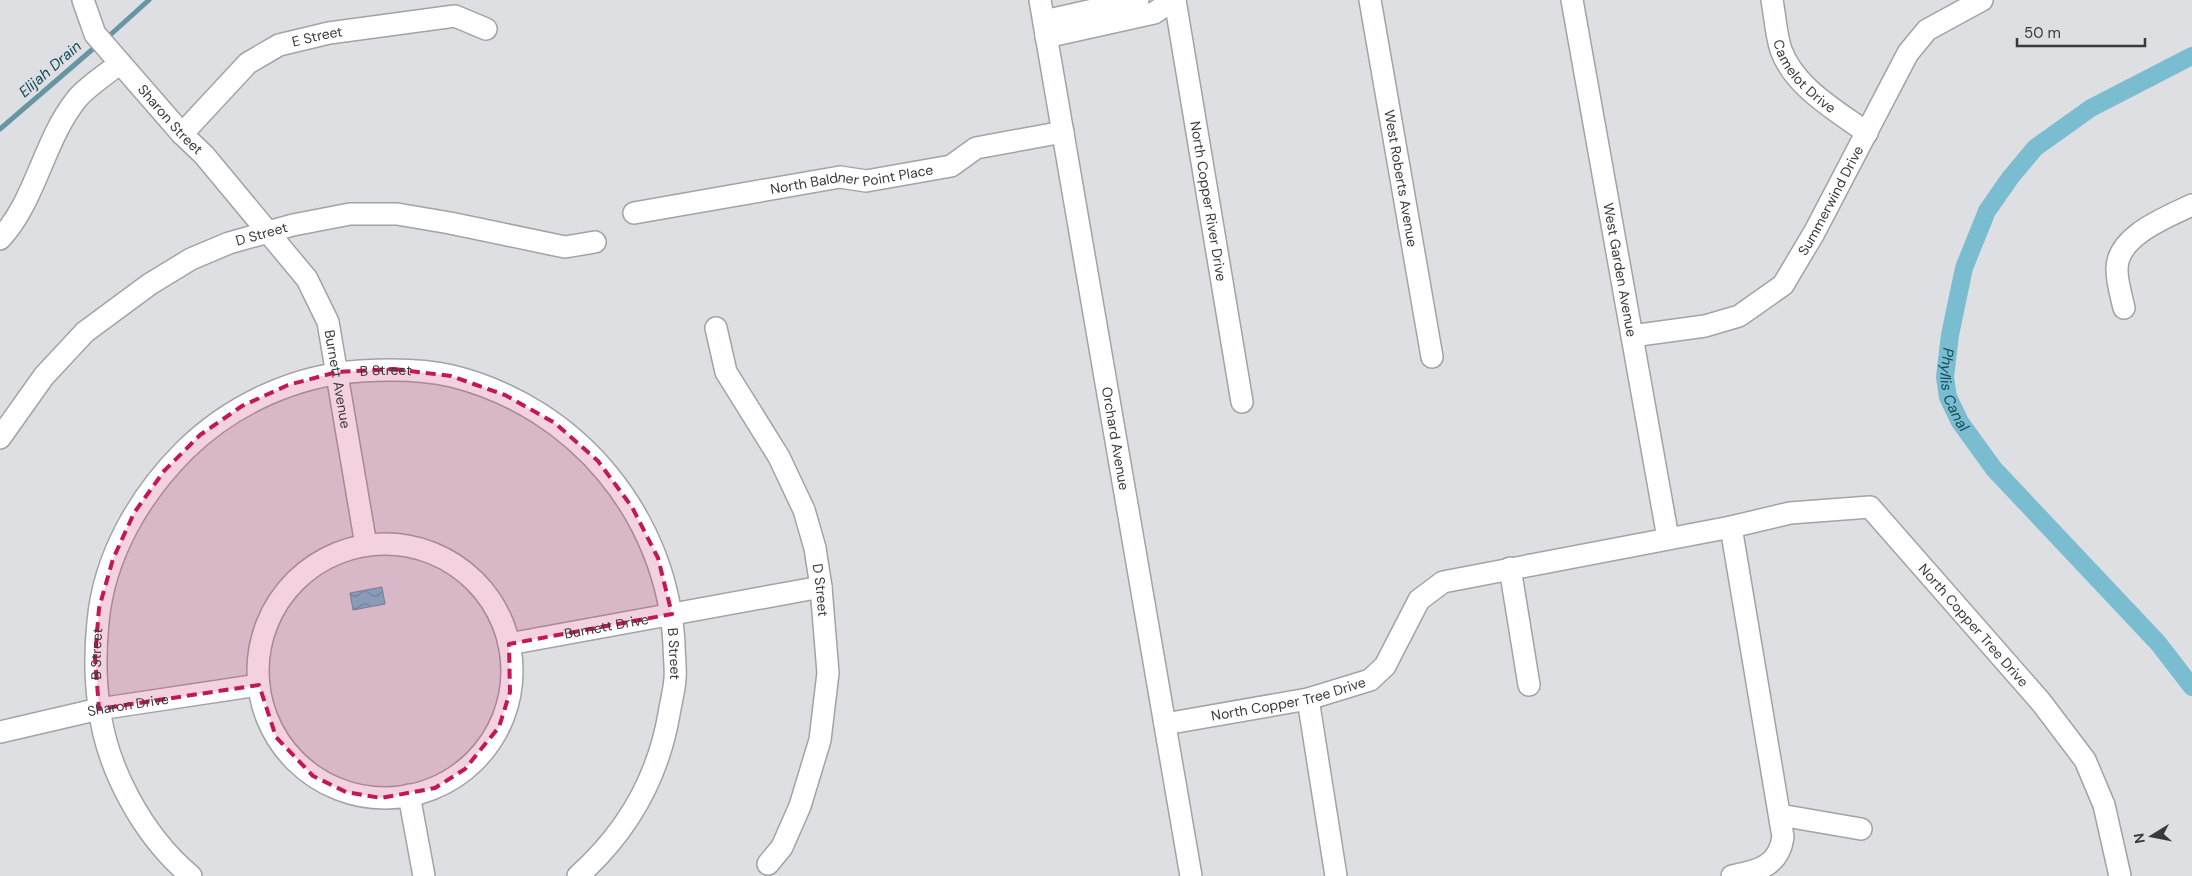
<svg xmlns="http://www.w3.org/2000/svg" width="2192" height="876" viewBox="0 0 2192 876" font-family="'DM Sans',sans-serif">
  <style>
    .water { fill: url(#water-waves); stroke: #6795a3 }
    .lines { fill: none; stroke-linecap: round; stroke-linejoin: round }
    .stream { stroke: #6795a3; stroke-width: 5 }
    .canal { stroke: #7abcd0; stroke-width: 18 }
    .minor-casing { stroke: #a2a3a6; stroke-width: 24 }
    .minor { stroke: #fff; stroke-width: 21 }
    .marked { fill: #c2185b; fill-opacity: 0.2; stroke: #c2185b; stroke-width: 4; stroke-dasharray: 10 6; stroke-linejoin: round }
    .labels { text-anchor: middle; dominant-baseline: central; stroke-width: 4; stroke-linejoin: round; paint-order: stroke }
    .street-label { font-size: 14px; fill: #3a3a3b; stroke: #dedfe2 }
    .water-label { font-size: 15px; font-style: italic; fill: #134c5a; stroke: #dedfe2 }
  </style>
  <defs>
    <pattern id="water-waves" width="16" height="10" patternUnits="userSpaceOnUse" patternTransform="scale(1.25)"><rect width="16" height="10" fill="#7abcd0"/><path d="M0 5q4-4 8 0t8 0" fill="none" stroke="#659aaa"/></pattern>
  </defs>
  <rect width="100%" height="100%" fill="#dedfe2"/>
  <path class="water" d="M382,587l3,17 -32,6 -3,-17z"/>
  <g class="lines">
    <g class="stream">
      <path d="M109,36l40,-36"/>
      <path d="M0,129l94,-81"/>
    </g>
    <path class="canal" id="s1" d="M2192,56l-101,52 -56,40 -25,30 -23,33 -23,57 -14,67 -5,42 3,20 12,25 34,47 164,174 34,44"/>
    <g class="minor-casing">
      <g id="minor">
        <path id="s2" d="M83,0l12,34 87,100 22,21 103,124 21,43 38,223"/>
        <path id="s3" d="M1040,0l151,876"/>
        <path id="s4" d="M1175,0l67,402"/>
        <path id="s5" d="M1370,0l62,357"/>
        <path id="s6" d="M1572,0l96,538"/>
        <path id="s7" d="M1772,0c3,16 4,35 9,50 14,38 55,60 86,83"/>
        <path d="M1044,21l94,-21"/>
        <path d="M1046,37l108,-24 19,-13"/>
        <path id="s8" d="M182,134l66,-71 31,-18 50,-12 126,-17 31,13"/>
        <path id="s9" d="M634,213l206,-36 26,4 85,-15 25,-18 87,-16"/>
        <path d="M0,239c36,-39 43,-97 76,-139 11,-14 30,-25 44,-37"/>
        <path d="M2124,308c-3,-13 -7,-26 -7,-38 -1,-34 50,-53 75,-65"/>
        <path id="s10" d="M716,328l10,44 53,85 25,53 11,38 6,39 7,86 -8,67 -20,66 -18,41 -14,17"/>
        <path id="s11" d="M1632,336l73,-10 34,-10 44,-31 31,-52 94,-180 19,-23 55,-30"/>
        <path id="s12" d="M0,438l44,-62 41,-44 65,-48 41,-25 38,-16 64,-18 57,-11h47l53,9 115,24 30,-5"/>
        <path d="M1731,527l52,310c-4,29 -25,34 -51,39"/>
        <circle cx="385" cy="671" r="127"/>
        <path d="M1510,568l19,117"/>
        <path id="s13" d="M509,644l312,-57"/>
        <path d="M1308,699l28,177"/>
        <path id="s14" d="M1165,724l143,-25 62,-19 15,-14 34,-66 24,-18 288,-55 59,-14 80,-6 171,195 44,58 19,45 16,71"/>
        <path id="s15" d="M0,732l99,-23 160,-24"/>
        <path d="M409,795l15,81"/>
        <path d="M1780,815l81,14"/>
        <path id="s16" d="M191,876c-48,-40 -85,-108 -92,-170 -4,-28 -4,-55 -1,-84 6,-66 41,-126 87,-172 47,-46 111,-75 176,-79 30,-2 61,-2 91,5 125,31 215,140 222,268 0,11 2,24 1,35 -1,12 -4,23 -6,35 -11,64 -43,119 -91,162"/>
      </g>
    </g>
    <use href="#minor" class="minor"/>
  </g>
  <path class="marked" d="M394,369l57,7 54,19 50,28 43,38 34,46 26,51 14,56 -163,30 1,48 -11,35 -34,42 -30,19 -54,10 -35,-6 -33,-16 -37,-39 -17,-52 -160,24 -4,-51 4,-50 14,-49 21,-46 30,-42 36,-36 42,-29 46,-21 49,-13z"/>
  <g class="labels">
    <g class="street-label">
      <text stroke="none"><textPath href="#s8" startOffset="172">E Street</textPath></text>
      <text stroke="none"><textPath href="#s7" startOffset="86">Camelot Drive</textPath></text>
      <text stroke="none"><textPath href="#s2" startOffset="150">Sharon Street</textPath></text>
      <text stroke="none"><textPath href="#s5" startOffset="181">West Roberts Avenue</textPath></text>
      <text stroke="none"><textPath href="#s9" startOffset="221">North Baldner Point Place</textPath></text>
      <text stroke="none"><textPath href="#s4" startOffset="204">North Copper River Drive</textPath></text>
      <text stroke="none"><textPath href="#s11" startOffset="260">Summerwind Drive</textPath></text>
      <text stroke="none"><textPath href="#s12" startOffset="340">D Street</textPath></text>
      <text stroke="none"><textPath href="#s6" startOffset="274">West Garden Avenue</textPath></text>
      <text stroke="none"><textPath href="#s16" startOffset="700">B Street</textPath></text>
      <text stroke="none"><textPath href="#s2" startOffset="466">Burnett Avenue</textPath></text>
      <text stroke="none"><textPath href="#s3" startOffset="445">Orchard Avenue</textPath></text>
      <text stroke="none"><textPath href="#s10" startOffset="286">D Street</textPath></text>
      <text stroke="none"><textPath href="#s14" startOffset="926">North Copper Tree Drive</textPath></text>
      <text stroke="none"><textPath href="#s13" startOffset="99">Burnett Drive</textPath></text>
      <text stroke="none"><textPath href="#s16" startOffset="250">B Street</textPath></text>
      <text stroke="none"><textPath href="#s16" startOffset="1149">B Street</textPath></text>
      <text stroke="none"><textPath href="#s14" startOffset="126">North Copper Tree Drive</textPath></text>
      <text stroke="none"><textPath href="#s15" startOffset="131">Sharon Drive</textPath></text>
    </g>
    <g class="water-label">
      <text transform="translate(50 69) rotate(-41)">Elijah Drain</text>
      <text stroke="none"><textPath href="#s1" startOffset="448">Phyllis Canal</textPath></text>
    </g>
  </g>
  <g transform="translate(2152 836) rotate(260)" stroke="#dedfe2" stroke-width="4" paint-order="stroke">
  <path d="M0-4L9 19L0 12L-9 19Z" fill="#3a3a3b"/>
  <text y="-8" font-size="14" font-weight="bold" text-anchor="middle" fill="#3a3a3b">N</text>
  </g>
  <path d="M2017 38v8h128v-8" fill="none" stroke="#3a3a3b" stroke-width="2.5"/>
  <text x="2024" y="38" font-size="15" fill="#3a3a3b" stroke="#dedfe2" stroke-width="4" paint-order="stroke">50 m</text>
</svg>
